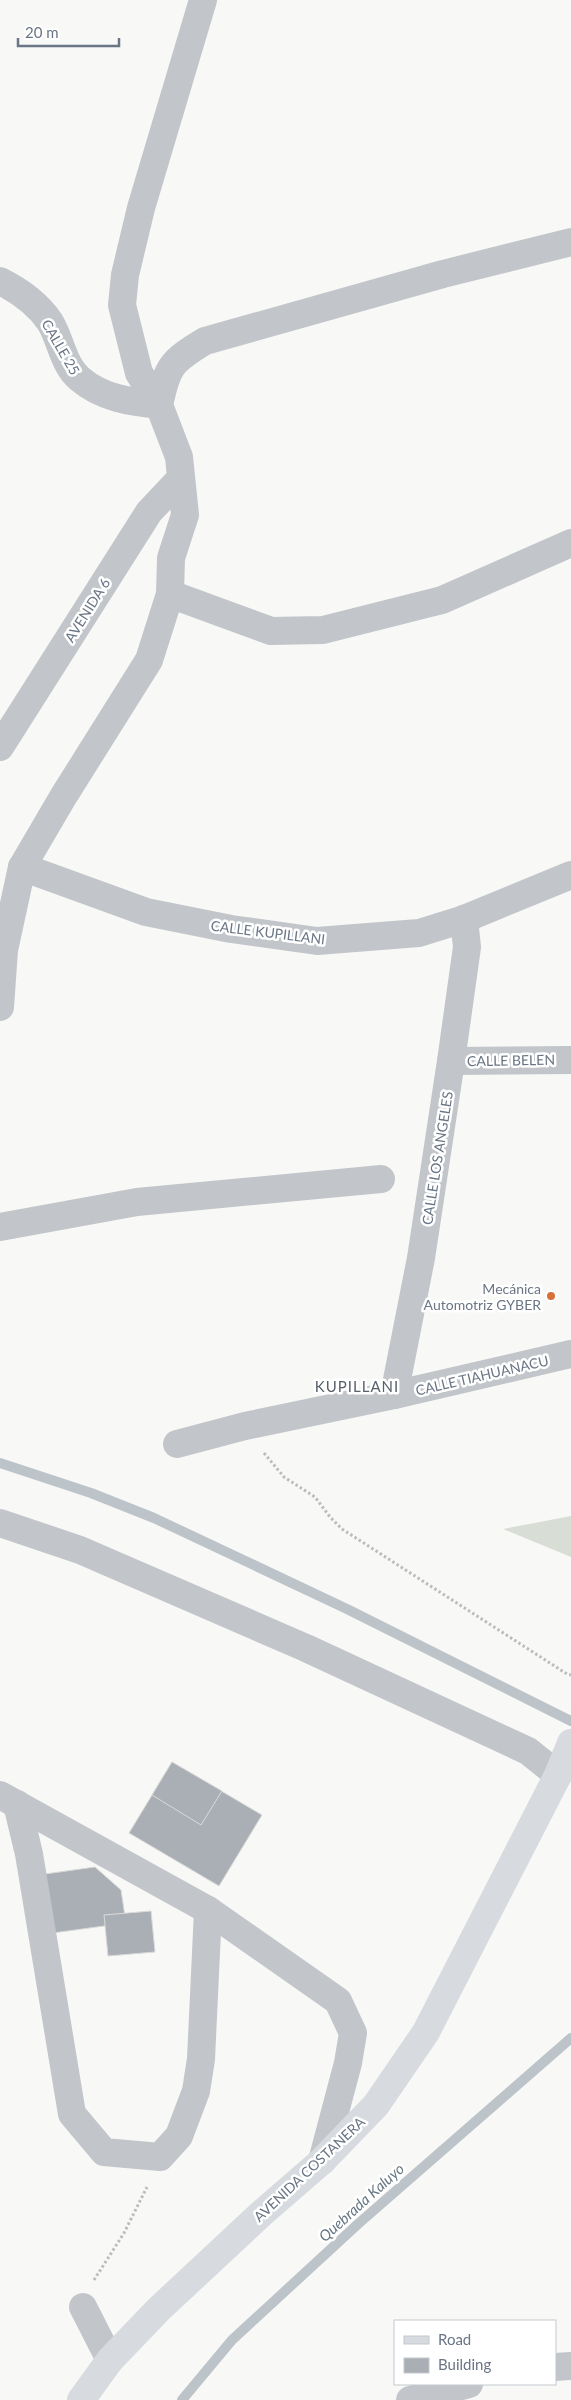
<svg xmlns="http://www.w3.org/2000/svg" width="571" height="2400" viewBox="0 0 571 2400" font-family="Lato,sans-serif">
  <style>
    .green { fill: #d8ddd6 }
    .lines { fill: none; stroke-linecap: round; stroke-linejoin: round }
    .stream { stroke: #bcc4ca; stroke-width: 10 }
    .building { fill: #aaafb6; stroke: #dadad8 }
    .path { stroke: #babcbf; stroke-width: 3; stroke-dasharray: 2.5 2.5; stroke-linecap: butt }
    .minor { stroke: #c2c5c9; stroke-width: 28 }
    .major { stroke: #d7dadf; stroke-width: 28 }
    .poi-dot { fill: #d67138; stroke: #fff; stroke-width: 2 }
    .labels { text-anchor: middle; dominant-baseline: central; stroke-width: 5; stroke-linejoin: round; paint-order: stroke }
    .street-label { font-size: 14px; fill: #6a7585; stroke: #fff }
    .poi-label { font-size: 14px; fill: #6a7585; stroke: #fff; text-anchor: end }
    .neighbourhood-label { font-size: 15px; letter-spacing: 1px; fill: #57606b; stroke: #fff }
    .water-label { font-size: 15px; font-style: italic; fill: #667680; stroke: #fff }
  </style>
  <rect width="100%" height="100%" fill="#f8f8f6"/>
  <path class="green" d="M571,1516v41l-68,-28z"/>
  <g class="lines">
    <g class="stream">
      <path d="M0,1463l91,30 63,25 193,91 224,112"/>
      <path d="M182,2400l50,-60 126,-116 213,-186"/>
    </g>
  </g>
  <g class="building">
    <path d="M172,1762l90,53 -43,71 -90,-53z"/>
    <path d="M172,1762l50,29 -21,34 -49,-30z"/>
    <path d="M95,1867l26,23 5,33 -73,10 -8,-59z"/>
    <path d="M151,1911l4,41 -47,4 -4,-41z"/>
  </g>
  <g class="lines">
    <g class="path">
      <path d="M264,1453l20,24 31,20 15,20 12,12 225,145 4,1"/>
      <path d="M94,2280l30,-47 23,-46"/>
    </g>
    <g class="minor">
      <path d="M0,281c18,9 38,23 50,41 11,18 13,43 30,57 22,19 51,23 79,26 9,-39 11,-43 46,-64l238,-67 128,-32"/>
      <path d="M170,594l101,37 52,-1 119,-30 129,-57"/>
      <path d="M0,747l149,-235 31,-33"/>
      <path d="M22,867l124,45 85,17 86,12 102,-8 45,-14 107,-44"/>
      <path d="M0,1007l4,-57 18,-83 41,-70 86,-137 21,-66 1,-36 14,-43 -6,-58 -20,-52 -20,-32 -17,-68 3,-30 16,-67 62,-208"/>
      <path d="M451,1061l120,-1"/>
      <path d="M0,1227l137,-25 244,-23"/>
      <path d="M394,1395l27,-137 30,-197 16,-114 -3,-28"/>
      <path d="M177,1444l68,-18 149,-31 177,-41"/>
      <path d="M0,1523l80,27 226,98 222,103 30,24"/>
      <path d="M0,1795l208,115 130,91 15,32 -5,30 -26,98"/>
      <path d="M17,1804l12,50 43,260 32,38 56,5 19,-21 17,-45 5,-32 7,-149"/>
      <path d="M83,2307l27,53"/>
      <path d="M555,2367l16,-1"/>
      <path d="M410,2400l59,-16"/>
    </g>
    <path class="major" d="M81,2400l29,-40 49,-51 103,-96 60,-52 54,-56 50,-73 132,-257 13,-32"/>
  </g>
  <circle class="poi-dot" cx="551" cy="1296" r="5"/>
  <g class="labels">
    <g class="street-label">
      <text transform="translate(61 347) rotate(60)">CALLE 25</text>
      <text transform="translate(87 610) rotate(-58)">AVENIDA 6</text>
      <text transform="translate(268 932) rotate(7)">CALLE KUPILLANI</text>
      <text transform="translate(511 1060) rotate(-1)">CALLE BELEN</text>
      <text transform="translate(437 1158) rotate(-81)">CALLE LOS ANGELES</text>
      <text transform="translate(482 1375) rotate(-13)">CALLE TIAHUANACU</text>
      <text transform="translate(309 2169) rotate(-43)">AVENIDA COSTANERA</text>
    </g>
    <g class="poi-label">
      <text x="541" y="1288">Mecánica<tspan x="541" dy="16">Automotriz GYBER</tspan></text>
    </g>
    <g class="neighbourhood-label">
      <text x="357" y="1386">KUPILLANI</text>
    </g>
    <g class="water-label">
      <text transform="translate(361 2202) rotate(-42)">Quebrada Kaluyo</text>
    </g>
  </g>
  <rect x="394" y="2320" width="162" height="65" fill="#ffffff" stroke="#c3c8ce"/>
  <rect x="404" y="2336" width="25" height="8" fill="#d7dadf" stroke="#c3c8ce"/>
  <text x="438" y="2345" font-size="15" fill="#6a7585">Road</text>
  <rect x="404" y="2358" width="25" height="15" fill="#aaafb6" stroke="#c3c8ce"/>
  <text x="438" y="2370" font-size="15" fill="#6a7585">Building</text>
  <path d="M18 38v8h101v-8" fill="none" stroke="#6a7585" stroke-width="2.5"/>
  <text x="25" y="38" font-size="15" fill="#6a7585" stroke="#ffffff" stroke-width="4" paint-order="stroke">20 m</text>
</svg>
